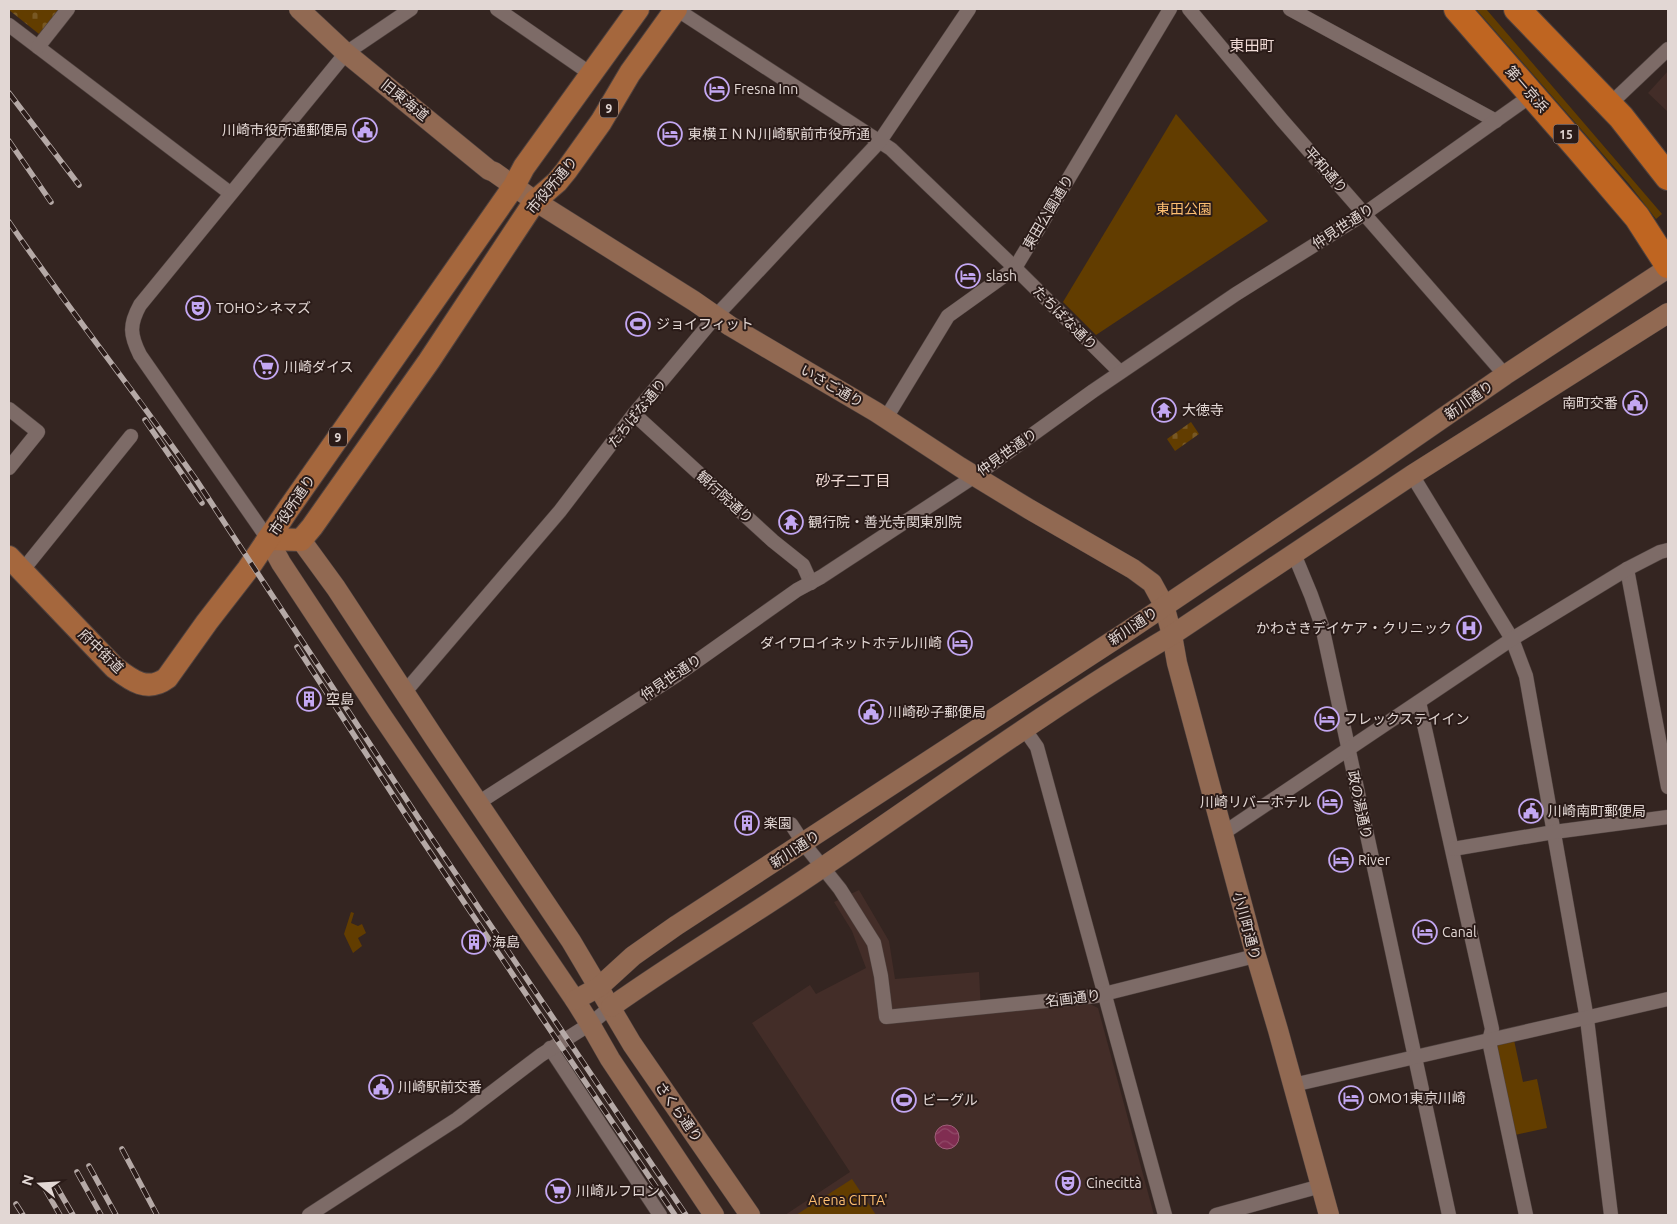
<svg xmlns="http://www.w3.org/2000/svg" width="1677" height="1224" viewBox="0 0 1677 1224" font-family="Ubuntu,'Noto Sans JP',sans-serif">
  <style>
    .built { fill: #432d28 }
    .green { fill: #623d00 }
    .cemetery { fill: url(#cemetery-stones) }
    .water { fill: url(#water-waves); stroke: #9d6078 }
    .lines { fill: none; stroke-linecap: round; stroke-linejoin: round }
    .street-casing { stroke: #4f423f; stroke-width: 15 }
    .secondary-casing { stroke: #4f423f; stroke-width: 21 }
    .primary-casing { stroke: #4f423f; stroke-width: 24 }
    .highway-casing { stroke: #4f423f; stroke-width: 28 }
    .street { stroke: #7d6b67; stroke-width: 14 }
    .secondary { stroke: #916952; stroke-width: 20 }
    .primary { stroke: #a5673d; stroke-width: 22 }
    .highway { stroke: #bf6521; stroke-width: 26 }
    .rail-casing { stroke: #b5a9a6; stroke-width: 5.5 }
    .rail { stroke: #2a1b18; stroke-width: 4; stroke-dasharray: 11; stroke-linecap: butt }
    .labels { text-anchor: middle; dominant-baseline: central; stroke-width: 4; stroke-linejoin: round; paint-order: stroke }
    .shield { fill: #2a1b18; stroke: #ab9f9c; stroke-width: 1 }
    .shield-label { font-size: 12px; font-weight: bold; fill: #e2d7d4 }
    .poi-label { font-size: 14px; fill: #e2d7d4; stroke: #2a1b18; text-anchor: start }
    .street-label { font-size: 14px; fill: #e2d7d4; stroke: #2a1b18 }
    .park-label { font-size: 14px; fill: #febf71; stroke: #2a1b18 }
    .neighbourhood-label { font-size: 15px; fill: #f0dbd6; stroke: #2a1b18 }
  </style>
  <defs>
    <pattern id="cemetery-stones" width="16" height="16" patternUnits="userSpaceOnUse" patternTransform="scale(1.25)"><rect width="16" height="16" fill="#623d00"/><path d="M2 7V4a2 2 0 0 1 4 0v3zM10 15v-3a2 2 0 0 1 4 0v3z" fill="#785824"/></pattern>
    <pattern id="water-waves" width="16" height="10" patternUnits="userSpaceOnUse" patternTransform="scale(1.25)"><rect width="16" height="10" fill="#802d51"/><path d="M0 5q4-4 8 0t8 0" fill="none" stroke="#924b69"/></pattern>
  </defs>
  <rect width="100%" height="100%" fill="#342521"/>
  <g class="built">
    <path d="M1668,71v41l-20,-19z"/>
    <path d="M859,890l30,51 6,38 84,-7 2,40 107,-9 10,5 56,207h-369l65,-43 -98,-149 58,-38 6,9 50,-26 -14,-37 -18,-29z"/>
  </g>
  <g class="green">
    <path d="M1476,9h10l176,205 -6,5 -27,-35z"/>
    <path d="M1176,114l92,107 -172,114 -33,-33z"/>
    <path d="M351,912l3,1 -3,10 7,3 4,-2 4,9 -8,5 4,8 -9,7 -9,-19z"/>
    <path d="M1514,1040l9,42 14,-3 10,49 -32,7 -19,-91z"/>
    <path d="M852,1179l24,36h-80z"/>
  </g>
  <g class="cemetery">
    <path d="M9,9h52l-22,25 -30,-24z"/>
    <path d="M1191,422l8,12 -24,17 -8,-12z"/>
  </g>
  <circle class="water" cx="947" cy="1137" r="12"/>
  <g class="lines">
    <g class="street-casing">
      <g id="street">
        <path d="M497,9l94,65"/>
        <path d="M676,9l215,140 124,119 105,104"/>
        <path d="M1189,9l93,111 223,255"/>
        <path d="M1290,9l206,112"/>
        <path d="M9,25l221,168"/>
        <path d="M38,47l30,-38"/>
        <path d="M1609,105l59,-56"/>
        <path d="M9,409l29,23 -29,36"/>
        <path d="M634,414l139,127 30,24 8,18"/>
        <path d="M886,418l62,-102 67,-48 155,-259"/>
        <path d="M1412,475l100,164 14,37 61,343 24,196"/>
        <path d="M268,539l-128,-184c-10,-20 -11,-30 0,-50l206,-252 65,-44"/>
        <path d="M1294,554l17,41 11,31 127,589"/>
        <path d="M1627,569l41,218"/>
        <path d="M22,571l109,-135"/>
        <path d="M404,693l156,-182 74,-97 82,-98 164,-175 89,-132"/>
        <path d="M1419,702l73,327 -3,12 37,174"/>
        <path d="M1025,730l12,17 128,468"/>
        <path d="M478,803l199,-128 120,-85 24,-13 154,-101 118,-85 143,-97 128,-80 168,-119"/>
        <path d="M791,824l13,20 36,45 34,54 7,33 5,41 210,-21 159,-40"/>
        <path d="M1222,834l290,-195 115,-70 33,-17 8,-2"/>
        <path d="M1453,849l101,-17 114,-15"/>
        <path d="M550,1048l110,167"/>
        <path d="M1293,1085l375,-86"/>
        <path d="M309,1215l148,-96 84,-64 49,-31 21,-17"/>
        <path d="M1216,1215l105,-29"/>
      </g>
    </g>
    <g class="secondary-casing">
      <g id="secondary">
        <path d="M299,9l47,44 143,117 5,2 41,29 159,100 36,25 146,86 84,55 69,42 104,60 19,14 12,22 8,30 5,28 77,286 24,81 51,185"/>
        <path d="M268,539l13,24 99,150 195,287 15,24 20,35 104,156"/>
        <path d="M301,540l35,48 99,151 136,202 61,103 118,171"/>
        <path d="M575,1000l24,-13 34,-31 44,-31 446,-291 249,-167 133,-92 163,-107"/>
        <path d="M611,1007c69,-49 142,-92 212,-140 115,-78 229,-161 349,-232l240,-160 256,-162"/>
      </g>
    </g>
    <g class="primary-casing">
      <g id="primary">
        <path d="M268,539l33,1 11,-13 117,-166 106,-160 22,-19 9,-11 35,-49 29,-49 46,-64"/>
        <path d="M9,557l105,110c17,13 33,26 53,11l40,-56 41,-53 39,-58 227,-325 10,-19 114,-158"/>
      </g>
    </g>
    <g class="highway-casing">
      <g id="highway">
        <path d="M1457,9l122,140 58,68 31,48"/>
        <path d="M1517,9l104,108 47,60"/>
      </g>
    </g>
    <use href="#street" class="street"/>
    <use href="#secondary" class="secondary"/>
    <use href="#primary" class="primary"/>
    <use href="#highway" class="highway"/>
    <g class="rail-casing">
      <g id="rail">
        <path d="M9,93l70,92"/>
        <path d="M9,141l42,61"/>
        <path d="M9,222c60,88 127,171 188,259l232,353 257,381"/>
        <path d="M145,420l57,83"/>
        <path d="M297,647l125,193 253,375"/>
        <path d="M122,1149l35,66"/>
        <path d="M89,1166l27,49"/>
        <path d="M77,1172l24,43"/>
        <path d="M55,1184l18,31"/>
        <path d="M45,1189l15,26"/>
        <path d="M16,1204l7,11"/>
      </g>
    </g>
    <use href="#rail" class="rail"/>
  </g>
  <defs>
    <g id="hotel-ring" transform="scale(1.25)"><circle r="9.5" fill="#2a1b18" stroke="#c3a7f2" stroke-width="1.5"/><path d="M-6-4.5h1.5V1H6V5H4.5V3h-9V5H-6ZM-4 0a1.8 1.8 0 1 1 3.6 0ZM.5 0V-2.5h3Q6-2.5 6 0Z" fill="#c3a7f2"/></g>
    <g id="civic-ring" transform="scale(1.25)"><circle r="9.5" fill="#2a1b18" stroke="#c3a7f2" stroke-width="1.5"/><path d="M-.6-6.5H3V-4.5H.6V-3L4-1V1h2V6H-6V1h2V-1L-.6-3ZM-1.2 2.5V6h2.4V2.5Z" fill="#c3a7f2"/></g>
    <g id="theatre-ring" transform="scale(1.25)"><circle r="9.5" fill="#2a1b18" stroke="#c3a7f2" stroke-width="1.5"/><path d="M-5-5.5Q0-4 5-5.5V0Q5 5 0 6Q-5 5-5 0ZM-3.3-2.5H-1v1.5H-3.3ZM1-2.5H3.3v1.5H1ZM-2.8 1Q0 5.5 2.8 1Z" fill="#c3a7f2"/></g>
    <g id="stadium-ring" transform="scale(1.25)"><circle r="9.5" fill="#2a1b18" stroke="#c3a7f2" stroke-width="1.5"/><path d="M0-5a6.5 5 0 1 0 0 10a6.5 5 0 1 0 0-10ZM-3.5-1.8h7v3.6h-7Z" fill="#c3a7f2"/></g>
    <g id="supermarket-ring" transform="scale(1.25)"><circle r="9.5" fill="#2a1b18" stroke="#c3a7f2" stroke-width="1.5"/><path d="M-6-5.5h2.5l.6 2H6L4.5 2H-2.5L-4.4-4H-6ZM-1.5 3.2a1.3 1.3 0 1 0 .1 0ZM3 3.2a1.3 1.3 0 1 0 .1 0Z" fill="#c3a7f2"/></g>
    <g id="temple-ring" transform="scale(1.25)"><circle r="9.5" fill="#2a1b18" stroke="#c3a7f2" stroke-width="1.5"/><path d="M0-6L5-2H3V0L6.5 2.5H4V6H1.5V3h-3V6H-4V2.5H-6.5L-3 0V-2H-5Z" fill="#c3a7f2"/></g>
    <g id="hospital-ring" transform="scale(1.25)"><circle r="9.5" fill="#2a1b18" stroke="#c3a7f2" stroke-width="1.5"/><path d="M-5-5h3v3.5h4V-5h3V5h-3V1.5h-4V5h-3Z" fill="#c3a7f2"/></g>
    <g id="building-ring" transform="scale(1.25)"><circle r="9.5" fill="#2a1b18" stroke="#c3a7f2" stroke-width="1.5"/><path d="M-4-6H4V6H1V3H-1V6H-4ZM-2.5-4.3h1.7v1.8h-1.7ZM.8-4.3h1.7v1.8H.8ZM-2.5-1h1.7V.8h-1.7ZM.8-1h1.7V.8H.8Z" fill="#c3a7f2"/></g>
  </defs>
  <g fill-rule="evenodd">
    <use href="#hotel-ring" x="717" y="89"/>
    <use href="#civic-ring" x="365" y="130"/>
    <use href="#hotel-ring" x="670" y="134"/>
    <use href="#hotel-ring" x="968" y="276"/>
    <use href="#theatre-ring" x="198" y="308"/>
    <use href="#stadium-ring" x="638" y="324"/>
    <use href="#supermarket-ring" x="266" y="367"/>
    <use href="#civic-ring" x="1635" y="403"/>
    <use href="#temple-ring" x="1164" y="410"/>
    <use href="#temple-ring" x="791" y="522"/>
    <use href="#hospital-ring" x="1469" y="628"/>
    <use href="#hotel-ring" x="960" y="643"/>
    <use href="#building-ring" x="309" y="699"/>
    <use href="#civic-ring" x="871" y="712"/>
    <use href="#hotel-ring" x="1327" y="719"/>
    <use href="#hotel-ring" x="1330" y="802"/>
    <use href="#civic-ring" x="1531" y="811"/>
    <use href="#building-ring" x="747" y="823"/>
    <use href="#hotel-ring" x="1341" y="860"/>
    <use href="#hotel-ring" x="1425" y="932"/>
    <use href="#building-ring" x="474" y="942"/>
    <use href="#civic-ring" x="381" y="1087"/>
    <use href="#hotel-ring" x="1351" y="1098"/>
    <use href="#stadium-ring" x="904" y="1100"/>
    <use href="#theatre-ring" x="1068" y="1183"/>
    <use href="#supermarket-ring" x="558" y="1191"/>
  </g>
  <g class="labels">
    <g class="shield">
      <rect x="600" y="98.5" width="18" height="19" rx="4"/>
      <rect x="1553.5" y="124.5" width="25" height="19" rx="4"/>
      <rect x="329" y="427.5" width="18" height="19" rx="4"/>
    </g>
    <g class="shield-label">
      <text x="609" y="108">9</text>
      <text x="1566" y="134">15</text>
      <text x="338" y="437">9</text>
    </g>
    <g class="poi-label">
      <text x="734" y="89">Fresna Inn</text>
      <text x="348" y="130" text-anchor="end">川崎市役所通郵便局</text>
      <text x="688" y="134">東横ＩＮＮ川崎駅前市役所通</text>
      <text x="986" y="276">slash</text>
      <text x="216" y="308">TOHOシネマズ</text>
      <text x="656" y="324">ジョイフィット</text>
      <text x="284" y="367">川崎ダイス</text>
      <text x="1618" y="403" text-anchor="end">南町交番</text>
      <text x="1182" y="410">大徳寺</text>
      <text x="808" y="522">観行院・善光寺関東別院</text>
      <text x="1452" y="628" text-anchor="end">かわさきデイケア・クリニック</text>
      <text x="942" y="643" text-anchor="end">ダイワロイネットホテル川崎</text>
      <text x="326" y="699">空島</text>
      <text x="888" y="712">川崎砂子郵便局</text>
      <text x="1344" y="719">フレックステイイン</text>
      <text x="1312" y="802" text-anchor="end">川崎リバーホテル</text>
      <text x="1548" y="811">川崎南町郵便局</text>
      <text x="764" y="823">楽園</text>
      <text x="1358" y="860">River</text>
      <text x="1442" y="932">Canal</text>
      <text x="492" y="942">海島</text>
      <text x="398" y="1087">川崎駅前交番</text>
      <text x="1368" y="1098">OMO1東京川崎</text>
      <text x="922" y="1100">ビーグル</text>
      <text x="1086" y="1183">Cinecittà</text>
      <text x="576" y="1191">川崎ルフロン</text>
    </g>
    <g class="street-label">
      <text transform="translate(1527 89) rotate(49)">第一京浜</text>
      <text transform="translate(405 100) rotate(39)">旧東海道</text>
      <text transform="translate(1326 170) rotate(49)">平和通り</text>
      <text transform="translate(552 185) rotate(-50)">市役所通り</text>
      <text transform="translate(1048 212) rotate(-59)">東田公園通り</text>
      <text transform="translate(1343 226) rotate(-33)">仲見世通り</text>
      <text transform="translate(1065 318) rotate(45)">たちばな通り</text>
      <text transform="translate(832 386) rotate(30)">いさご通り</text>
      <text transform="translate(1469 400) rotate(-35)">新川通り</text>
      <text transform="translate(637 413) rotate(-51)">たちばな通り</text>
      <text transform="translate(1007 452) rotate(-35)">仲見世通り</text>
      <text transform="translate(725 497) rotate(42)">観行院通り</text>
      <text transform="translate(292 505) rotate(-56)">市役所通り</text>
      <text transform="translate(1133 626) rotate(-34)">新川通り</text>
      <text transform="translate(101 651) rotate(44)">府中街道</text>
      <text transform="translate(671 677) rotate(-34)">仲見世通り</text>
      <text transform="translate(1360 805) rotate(78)">政の湯通り</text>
      <text transform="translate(795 849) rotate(-33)">新川通り</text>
      <text transform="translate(1247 926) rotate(75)">小川町通り</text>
      <text transform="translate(1073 998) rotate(-7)">名画通り</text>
      <text transform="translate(679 1112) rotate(55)">さくら通り</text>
    </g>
    <g class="park-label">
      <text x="1184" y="209">東田公園</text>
      <text x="848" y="1200">Arena CITTA'</text>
    </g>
    <g class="neighbourhood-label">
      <text x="1252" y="45">東田町</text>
      <text x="853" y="480">砂子二丁目</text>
    </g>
  </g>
  <rect width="1677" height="1224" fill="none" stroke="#e2d7d4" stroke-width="20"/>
  <g transform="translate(40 1184) rotate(288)" stroke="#2a1b18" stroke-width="4" paint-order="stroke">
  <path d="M0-4L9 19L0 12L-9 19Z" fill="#e2d7d4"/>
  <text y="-8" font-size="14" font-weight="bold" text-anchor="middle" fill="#e2d7d4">N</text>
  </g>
</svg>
